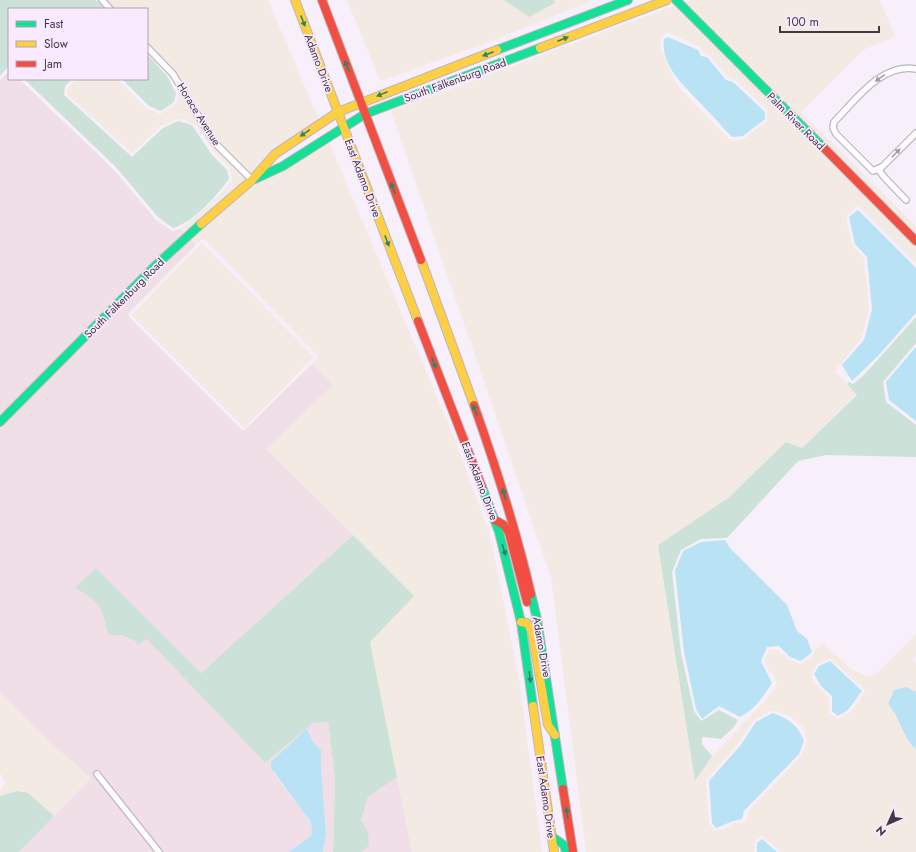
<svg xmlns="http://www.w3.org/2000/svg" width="916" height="852" viewBox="0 0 916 852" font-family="Jost,sans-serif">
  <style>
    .commercial { fill: #f3eae3; fill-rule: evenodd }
    .industrial { fill: #f1dfe8 }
    .green { fill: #cce1d8 }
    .water { fill: #b9e3f4 }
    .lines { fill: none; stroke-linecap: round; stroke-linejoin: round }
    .street-casing { stroke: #bdb6c0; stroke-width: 8 }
    .fast-casing { stroke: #bdb6c0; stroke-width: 10 }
    .slow-casing { stroke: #bdb6c0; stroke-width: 10 }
    .jam-casing { stroke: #bdb6c0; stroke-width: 10 }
    .street { stroke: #fefdfe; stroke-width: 5.5 }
    .fast { stroke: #16e098; stroke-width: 8 }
    .slow { stroke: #ffcf43; stroke-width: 8 }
    .jam { stroke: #f24e42; stroke-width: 8 }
    .oneway { fill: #2e8469 }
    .oneway2 { fill: #a09ba0 }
    .labels { text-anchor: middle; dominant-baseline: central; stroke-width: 3.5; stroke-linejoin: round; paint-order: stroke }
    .street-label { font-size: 11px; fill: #413943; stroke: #faeaff }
  </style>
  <rect width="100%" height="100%" fill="#f7effa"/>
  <g class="commercial">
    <path d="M107,0h161l51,120 -46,31 -21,24 -35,-36 -41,-68 -29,-30v-32h-31z"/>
    <path d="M347,0h157l25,17 26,-14 -1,-3h40l-102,41 -112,40z"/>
    <path d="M692,0h188l15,37 -32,13 -62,62 115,114v10l-232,-233z"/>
    <path d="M676,5l240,242v16l-56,-56h-4l-9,8 -1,3 6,27 12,13 5,52 -8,29 -26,32 22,23 -55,54 -16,-6 -58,56 -70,47 37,236 17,-25 50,-52 15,-19 -2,-8 -7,-7 -4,-9 5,-11h9l11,10 12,4 13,-10v-4l8,-7 29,26 18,8 8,-4 39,-39v22l-4,3 4,4v29l-9,-5 -15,6v6l11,32 8,13 5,5v103h-135l-19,-16 -5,2 -2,4 -1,10h-168l-35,-275 -160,-466zM667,32l33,15 4,6 5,2 19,22 7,3 32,30v11l-23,18 -8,2 -6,-1 -49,-50 -7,-11 -14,-31 1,-9zM830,658l35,32 -6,11 -8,10 -13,8 -9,-6v-15l-11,-11 -7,-11 6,-12zM772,710l18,6 12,11 5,13 -6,16 -54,56v8l-4,3h-9l-8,6 -11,2 -6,-8 -3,-43 32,-36 16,-24z"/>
    <path d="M76,79h41l30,30 13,5 17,-11 2,-11 32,52 36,36 -62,54 -4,-5 37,-32 14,-16 -2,-13 -15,-15 -20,-29 -16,-6 -18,8 -29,27 -65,-59 1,-7z"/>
    <path d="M328,140l128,302 34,93 29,144 23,173h-130l-42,-210 44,-46 -148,-147 67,-64 -21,-21 6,-7 -1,-2 -112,-115h-4l-5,5 -6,-7 64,-55z"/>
    <path d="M202,243l112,114 -70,71 -113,-113z"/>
    <path d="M0,693l50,49 41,36 -37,38 -26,-23 -24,1 -4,2v-5l5,-7 -5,-12z"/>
  </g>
  <g class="industrial">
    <path d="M9,71v8h10l95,91 42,50 16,11 9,-2 4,5 -185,183v-337z"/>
    <path d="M190,238l6,7 -67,68v4l114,114 69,-67 21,21 -67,64 87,86 -152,138 -105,-105 -7,27 13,13 6,27h13l16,7 10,-4 118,125 48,-40 15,-1 7,57 -2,73h-10l3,-18 -5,-69v-15l-9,-9 -4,-11 -2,-1 -35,33 3,12 30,38 8,15v7l-2,3 -22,15h-124l-66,-83 -5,5 61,78h-135l72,-74 -41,-36 -50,-49v-266z"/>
    <path d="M397,777l15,75h-50l7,-8 -8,-24 7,-23z"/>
  </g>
  <g class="green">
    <path d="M0,0h96l8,9h-95v57l-9,10z"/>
    <path d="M504,0h50l1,3 -26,14z"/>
    <path d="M147,54l20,22 9,17 -2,9 -13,9 -12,-5 -27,-27h25z"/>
    <path d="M24,79h48l-7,7 -1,9 68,62 31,-29 15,-7 14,4 20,30 15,15 2,9c-13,17 -35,43 -56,49l-15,-11 -42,-50z"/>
    <path d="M916,317v26l-33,39 3,20 30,23v32l-90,-2 -28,6 -71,77 -26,1 -20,11 -9,22 9,81 13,58 7,10 18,-11 19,10 -4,7 -13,12 -19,-2v7l10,12 -17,25 -37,-236 70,-47 58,-56 16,6 55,-53 -10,-11 2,-2 4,2 11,-9z"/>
    <path d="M353,535l61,61 -44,46 27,135 -29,20 -7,23 7,12 1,13 -7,7h-29l2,-73 -7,-57 -15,1 -48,40 -118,-124 -10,6v-3l-16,-7h-13c-6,-28 -7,-33 -33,-47l21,-20 105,105z"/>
    <path d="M17,791l11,2 26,23 -35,36h-19v-56z"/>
  </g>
  <g class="water">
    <path d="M668,37l30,13 3,6 6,1 19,23 7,2 32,30v7l-22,17 -11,1c-9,-9 -18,-20 -27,-29 -17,-19 -45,-40 -41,-69z"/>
    <path d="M858,210l58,58v45l-38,43 -26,25 -10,-16 22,-25 8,-30 -5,-53 -12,-13 -6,-27z"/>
    <path d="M916,347v74l-27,-21 -3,-18z"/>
    <path d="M725,540l5,8 57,57 10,26 10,8 5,13 -11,9 -11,-4 -11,-11 -12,1 -6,14 11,22c-9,14 -17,26 -32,34l-21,-11 -17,13 -6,-10 -12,-57 -9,-81 8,-20 18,-9z"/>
    <path d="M830,661l32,30 -14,19 -10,6 -6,-5v-15l-11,-10 -7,-12 5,-8z"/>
    <path d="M907,687l9,5v57c-14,-12 -15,-31 -28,-45l6,-14z"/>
    <path d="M773,713c16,6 25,12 31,28l-5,13 -55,57 -2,8c-9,1 -17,6 -26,9l-4,-5 -3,-42 31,-35 16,-24z"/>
    <path d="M306,729l2,1 4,11 9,9v15l5,69 -3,18h-35l22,-15c3,-5 2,-10 0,-16l-39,-53v-6z"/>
    <path d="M762,839l15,13h-20v-9z"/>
  </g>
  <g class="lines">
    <g class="street-casing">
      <g id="street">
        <path d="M102,0l8,9"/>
        <path d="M147,47l26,27 41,68 38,38"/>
        <path d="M916,69c-34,-7 -61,32 -82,53l-1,6 3,6 37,37 9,-4 34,-34"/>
        <path d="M878,169l6,8 22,23"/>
        <path d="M97,774l62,78"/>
      </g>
    </g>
    <g class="fast-casing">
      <g id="fast">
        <path d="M676,0l147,147"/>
        <path d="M497,50l131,-50"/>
        <path d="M255,179l28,-13 82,-52 175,-66"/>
        <path d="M0,422l154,-155 47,-43"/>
        <path d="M482,487l17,45 22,90 12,84"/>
        <path d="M531,594l6,25 26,170"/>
        <path d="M551,836l13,9 2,7"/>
      </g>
    </g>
    <g class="slow-casing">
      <g id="slow">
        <path d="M295,0l123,321"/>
        <path d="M540,48l127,-48"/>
        <path d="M201,224l51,-44 23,-26 63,-42 159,-62"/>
        <path d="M421,260l53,145"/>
        <path d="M521,622l6,1 5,8 16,94 7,10"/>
        <path d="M533,706l21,146"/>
      </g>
    </g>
    <g class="jam-casing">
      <g id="jam">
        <path d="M322,0l99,260"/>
        <path d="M823,147l93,94"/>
        <path d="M418,321l64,166"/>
        <path d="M474,405c22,62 42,124 57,189"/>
        <path d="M495,520l9,5 5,8 18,69"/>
        <path d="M563,789l10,63"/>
      </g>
    </g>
    <use href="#street" class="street"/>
    <use href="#fast" class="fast"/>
    <use href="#slow" class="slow"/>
    <use href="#jam" class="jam"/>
  </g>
  <defs><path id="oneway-solid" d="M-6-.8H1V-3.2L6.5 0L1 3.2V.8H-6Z"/></defs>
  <g class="oneway">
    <use href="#oneway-solid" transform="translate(303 21) rotate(69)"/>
    <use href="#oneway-solid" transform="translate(563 39) rotate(-21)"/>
    <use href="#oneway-solid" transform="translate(488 54) rotate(159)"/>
    <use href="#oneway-solid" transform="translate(347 66) rotate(-111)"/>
    <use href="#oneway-solid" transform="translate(382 94) rotate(158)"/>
    <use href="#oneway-solid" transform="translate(305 133) rotate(146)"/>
    <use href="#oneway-solid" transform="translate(393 188) rotate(-111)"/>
    <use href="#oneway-solid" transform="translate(387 241) rotate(69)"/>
    <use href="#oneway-solid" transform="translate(434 363) rotate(69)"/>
    <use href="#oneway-solid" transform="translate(475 410) rotate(-110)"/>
    <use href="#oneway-solid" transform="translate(504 494) rotate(-106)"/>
    <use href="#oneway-solid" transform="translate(504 550) rotate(73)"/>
    <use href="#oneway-solid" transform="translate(530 677) rotate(83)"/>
    <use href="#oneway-solid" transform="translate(567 813) rotate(-98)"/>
  </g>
  <g class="oneway2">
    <use href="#oneway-solid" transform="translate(880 78) rotate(145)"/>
    <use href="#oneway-solid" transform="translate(896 153) rotate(-46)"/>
  </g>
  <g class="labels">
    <g class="street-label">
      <text transform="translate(319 63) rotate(69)">Adamo Drive</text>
      <text transform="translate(455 80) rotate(-20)">South Falkenburg Road</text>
      <text transform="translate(199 114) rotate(58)">Horace Avenue</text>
      <text transform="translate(796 121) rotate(45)">Palm River Road</text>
      <text transform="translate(363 178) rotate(69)">East Adamo Drive</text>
      <text transform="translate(124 298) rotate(-45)">South Falkenburg Road</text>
      <text transform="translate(480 481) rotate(69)">East Adamo Drive</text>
      <text transform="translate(542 647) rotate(80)">Adamo Drive</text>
      <text transform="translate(546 797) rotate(82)">East Adamo Drive</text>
    </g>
  </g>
  <rect x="8" y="8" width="140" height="72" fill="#faeaff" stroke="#b0a3b4"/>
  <rect x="16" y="21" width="20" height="6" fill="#16e098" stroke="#b0a3b4"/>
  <text x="44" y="28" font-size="12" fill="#413943">Fast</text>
  <rect x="16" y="41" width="20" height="6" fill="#ffcf43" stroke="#b0a3b4"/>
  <text x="44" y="48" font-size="12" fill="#413943">Slow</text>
  <rect x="16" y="61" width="20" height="6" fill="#f24e42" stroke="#b0a3b4"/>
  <text x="44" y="68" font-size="12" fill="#413943">Jam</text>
  <g transform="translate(888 824) rotate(225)" stroke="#faeaff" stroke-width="3" paint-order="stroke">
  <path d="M0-3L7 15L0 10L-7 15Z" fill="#413943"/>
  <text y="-6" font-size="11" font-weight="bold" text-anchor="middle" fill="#413943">N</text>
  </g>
  <path d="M780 26v6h99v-6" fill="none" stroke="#413943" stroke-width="2"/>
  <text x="786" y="26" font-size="12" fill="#413943" stroke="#faeaff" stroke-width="3" paint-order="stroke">100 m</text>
</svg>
